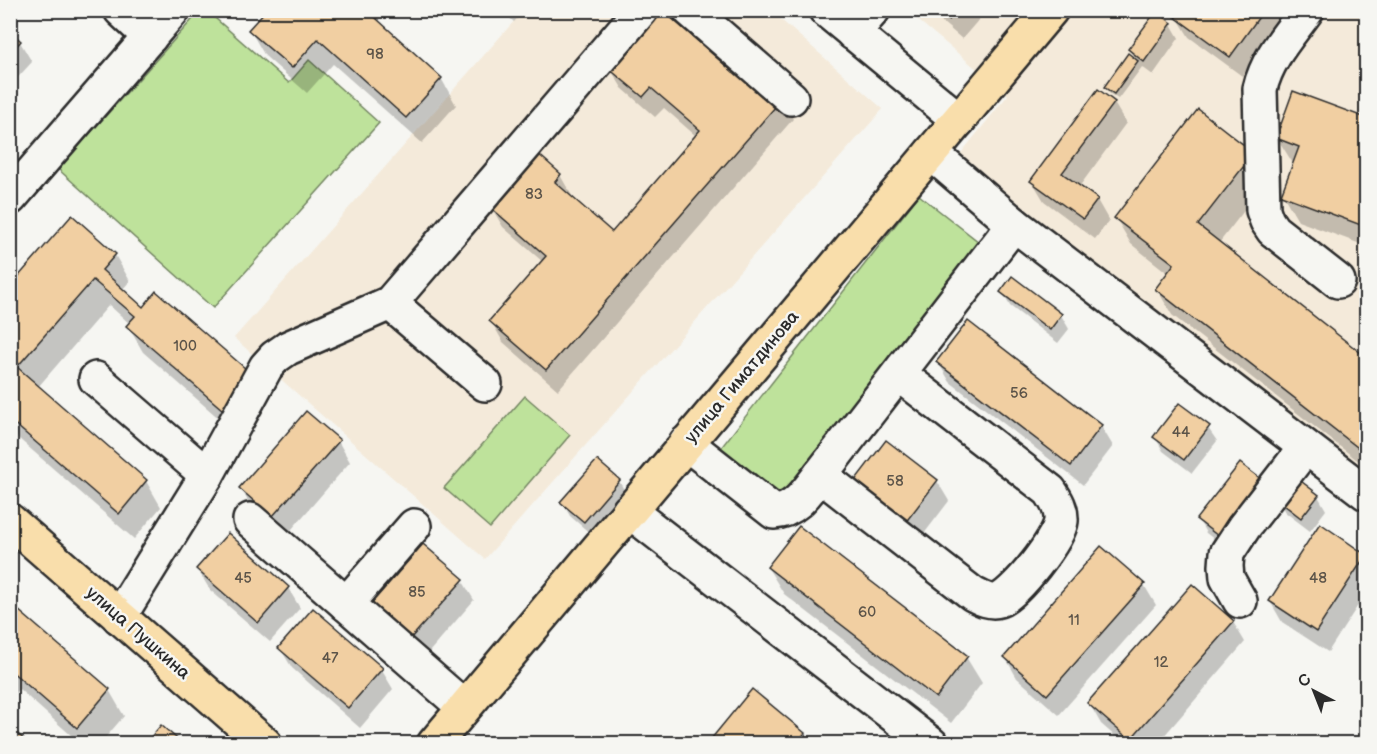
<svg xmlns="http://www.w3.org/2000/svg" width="1377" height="754" viewBox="0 0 1377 754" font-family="'Balsamiq Sans',sans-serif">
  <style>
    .built { fill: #f4eada }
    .green { fill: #bee29b; stroke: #748663; stroke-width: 1.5 }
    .shadow { fill: #0003 }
    .building { fill: #f1cfa2; stroke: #2b2b2b; stroke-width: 1.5 }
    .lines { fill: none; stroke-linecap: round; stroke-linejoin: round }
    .minor-casing { stroke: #2b2b2b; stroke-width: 38 }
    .major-casing { stroke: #2b2b2b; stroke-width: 38 }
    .minor { stroke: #f6f6f2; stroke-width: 33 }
    .major { stroke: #f9deab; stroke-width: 33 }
    .labels { text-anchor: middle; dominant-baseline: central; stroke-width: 5; stroke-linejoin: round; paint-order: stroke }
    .number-label { font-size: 15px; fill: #5c5449 }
    .street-label { font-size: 18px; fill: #2b2b2b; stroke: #f6f6f2 }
  </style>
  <rect width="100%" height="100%" fill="#f6f6f2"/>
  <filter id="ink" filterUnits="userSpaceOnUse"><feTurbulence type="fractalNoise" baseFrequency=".0167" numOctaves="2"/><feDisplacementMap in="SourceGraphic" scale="12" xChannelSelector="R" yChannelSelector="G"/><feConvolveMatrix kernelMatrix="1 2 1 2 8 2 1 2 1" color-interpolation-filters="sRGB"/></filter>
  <g filter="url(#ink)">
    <g class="built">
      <path d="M523,11h248l112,98 -398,450 -251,-221z"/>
      <path d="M907,11h459v467l-409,-320 51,-63z"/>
    </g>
    <g class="green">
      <path d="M200,11h7l82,72 20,-23 70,63 -166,185 -155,-139z"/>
      <path d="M919,195l65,51 -199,254 -65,-51z"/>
      <path d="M525,396l45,39 -80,93 -46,-40z"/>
    </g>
    <g class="shadow">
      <path d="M268,10h119l-10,11 64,57 15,27 -34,38 -89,-79 -26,29 -42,-37 -15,-26z"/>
      <path d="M501,10h23l-10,12z"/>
      <path d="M928,10h59l-25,29z"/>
      <path d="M1182,10h108l-48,66 -53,-39 -12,-20z"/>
      <path d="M1156,13l15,11 8,14 -26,37 -11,-8 -24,32 -9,-6 -3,-6 30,-26 -7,-12z"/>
      <path d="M10,33l10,9 12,20 -22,24z"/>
      <path d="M610,68l123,6 49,25 11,20 -235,271 -55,-48 -12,-21 52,-59 -40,-35 -12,-20 69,-32 12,21 -2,1 42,37 84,-98 -32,-28 -9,9 -33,-29z"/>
      <path d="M1098,91l16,12 12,20 -47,64 18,13 12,21 -14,18 -51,-38 -12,-20z"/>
      <path d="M1294,93l72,27v126l-68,-25 -15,-26 11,-30 -17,-27z"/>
      <path d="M1199,111l69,69 -49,63 147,116v108l-194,-152 -15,-26 12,-15 -38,-30 -15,-26z"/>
      <path d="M115,255l15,26 -8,9 21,19 108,67 15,26 -28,33 -95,-83 -15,-26 2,-2 -21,-19 -71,82 108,94 15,26 -27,32 -124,-108v-142z"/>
      <path d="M1002,292l59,23 8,14 -11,14 -48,-37z"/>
      <path d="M938,362l163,64 12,20 -30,39 -133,-103z"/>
      <path d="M1208,428l9,13 -25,32 -29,-22 -8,-14z"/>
      <path d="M338,441l12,21 -65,75 -33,-28 -11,-21z"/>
      <path d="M1240,465l-9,87 -25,-19 -8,-14z"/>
      <path d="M1294,477l24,19 8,14 -16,21 -25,-19 -8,-14z"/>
      <path d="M619,481l8,14 -35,40 -22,-19 -8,-14z"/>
      <path d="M937,481l12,20 -32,42 -51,-39z"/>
      <path d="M1366,555v38l-38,59 -46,-30 -12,-21z"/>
      <path d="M768,568l198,89 16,26 -31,40 -167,-129z"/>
      <path d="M198,570l90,18 12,20 -30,34 -60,-52z"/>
      <path d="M462,580l12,20 -51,59 -39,-34z"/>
      <path d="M1144,585l12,20 -97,110 -42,-37 -12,-21z"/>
      <path d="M1192,586l41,36 12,20 -88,102h-33l-23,-20 -12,-21z"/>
      <path d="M10,605l99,85 15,26 -24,28h-19l-62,-55 -9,9z"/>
      <path d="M280,648l101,21 12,20 -33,39 -68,-60z"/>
      <path d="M803,734l6,10h-100z"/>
    </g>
    <g class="building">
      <path d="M266,10h101l75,68 -36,40 -88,-79 -26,29 -44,-38z"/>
      <path d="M658,10h4l71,62 8,-10 42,36 -237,272 -57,-49 57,-65 -57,-50 47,-54 25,22 -6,8 57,50 88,-102 -49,-42 -8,9 -35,-29z"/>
      <path d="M938,10h19l-8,10z"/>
      <path d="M1180,10h84l-34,47 -55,-40z"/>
      <path d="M1156,11l16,12 -28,39 -16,-13z"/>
      <path d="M10,31l11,10 -11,12z"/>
      <path d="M1128,53l10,8 -24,33 -10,-7z"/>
      <path d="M1098,89l17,13 -53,71 36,26 -15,20 -53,-38z"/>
      <path d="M1293,91l73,27v-1v110l-85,-32 18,-48 -23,-9z"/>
      <path d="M1198,109l56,44 -56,72 168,132v97l-211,-165 19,-25 -60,-46z"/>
      <path d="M72,215l44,39 -14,16 41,37 13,-16 97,84 -30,35 -97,-84 9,-10 -42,-36 -76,87 130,113 -28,34 -109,-94v-134z"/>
      <path d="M1012,276l50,38 -12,16 -50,-38z"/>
      <path d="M968,321l134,104 -31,41 -135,-104z"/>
      <path d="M1179,403l31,23 -26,34 -31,-23z"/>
      <path d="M306,411l34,29 -68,77 -33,-29z"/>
      <path d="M886,440l52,40 -33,43 -52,-40z"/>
      <path d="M597,460l23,20 -36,42 -24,-20z"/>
      <path d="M1240,463l26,20 -44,56 -26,-20z"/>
      <path d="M1293,475l26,20 -18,23 -26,-20z"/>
      <path d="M1320,523l46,32 -50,77 -47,-31z"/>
      <path d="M799,526l169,130 -32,42 -169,-131z"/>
      <path d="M228,533l61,54 -31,36 -62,-54z"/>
      <path d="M423,544l41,35 -54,60 -40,-34z"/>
      <path d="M1101,546l44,38 -98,111 -43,-38z"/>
      <path d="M1192,584l42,37 -104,119 -43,-37z"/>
      <path d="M10,603l100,86 -33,39 -67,-58z"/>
      <path d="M313,608l70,60 -35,40 -70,-60z"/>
      <path d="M752,689l53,44 -9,11h-89z"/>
      <path d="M161,725l22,19h-38z"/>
      <path d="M10,727l19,17h-19z"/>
    </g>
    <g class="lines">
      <g class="minor-casing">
        <g id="minor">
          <path d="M121,10l29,27"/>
          <path d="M690,10l101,88"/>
          <path d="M826,10l133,110"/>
          <path d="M1307,10c-18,25 -40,48 -47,79l3,121 4,11 6,9 65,51"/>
          <path d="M853,33l20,-23"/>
          <path d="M931,153l83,71 352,269"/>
          <path d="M10,198l163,-188"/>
          <path d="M390,303l95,81"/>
          <path d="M96,379l111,96"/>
          <path d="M686,443l88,69c22,-1 34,-22 46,-37l194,-251"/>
          <path d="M820,475l153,119c8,4 17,9 26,6 17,-7 60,-61 62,-79 1,-11 -5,-21 -11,-30l-151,-117"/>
          <path d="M629,511l302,233"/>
          <path d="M250,520l214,187"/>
          <path d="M1240,601l-13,-23 -1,-12 1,-13 17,-26 61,-79"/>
          <path d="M346,604l68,-78"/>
          <path d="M119,617l88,-142 59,-108 9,-10 13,-9 102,-45 251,-293"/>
        </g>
      </g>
      <g class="major-casing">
        <g id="major">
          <path d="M10,521l255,223"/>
          <path d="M434,744l617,-734"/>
        </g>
      </g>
      <use href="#minor" class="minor"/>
      <use href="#major" class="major"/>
    </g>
  </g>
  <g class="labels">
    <g class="number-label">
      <text x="375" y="54">98</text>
      <text x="534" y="194">83</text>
      <text x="185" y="346">100</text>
      <text x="1019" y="393">56</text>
      <text x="1181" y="432">44</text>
      <text x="895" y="481">58</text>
      <text x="243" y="578">45</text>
      <text x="1318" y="578">48</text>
      <text x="417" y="592">85</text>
      <text x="867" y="612">60</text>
      <text x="1074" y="620">11</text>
      <text x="330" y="658">47</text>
      <text x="1161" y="662">12</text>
    </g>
    <g class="street-label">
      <text transform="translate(742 377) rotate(-50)">улица Гиматдинова</text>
      <text transform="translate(138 633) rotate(41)">улица Пушкина</text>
    </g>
  </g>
  <rect width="1377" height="754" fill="none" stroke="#f6f6f2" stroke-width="36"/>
  <rect x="18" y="18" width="1341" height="718" fill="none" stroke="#2b2b2b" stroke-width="2" filter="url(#ink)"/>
  <g transform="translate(1314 691) rotate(318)" stroke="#f6f6f2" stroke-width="4.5" paint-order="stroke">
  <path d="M0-4.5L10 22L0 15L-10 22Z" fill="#2b2b2b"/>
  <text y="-9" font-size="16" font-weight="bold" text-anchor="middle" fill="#2b2b2b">С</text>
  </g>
</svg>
